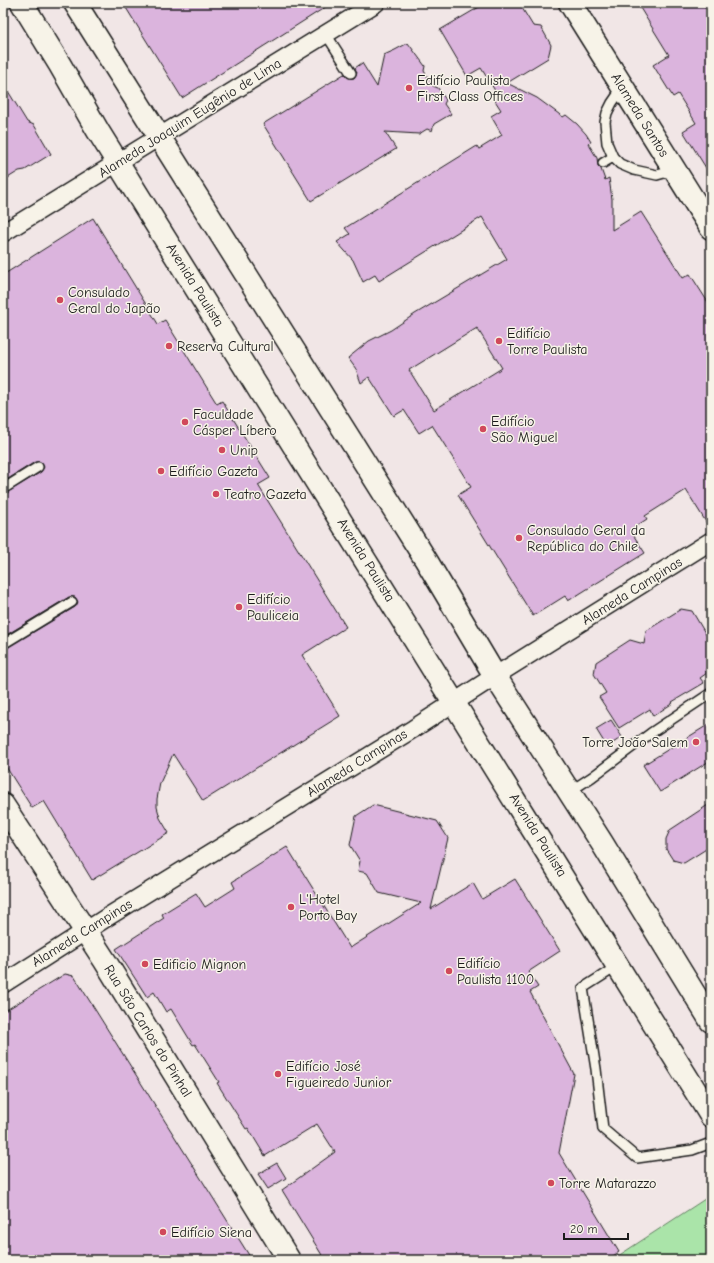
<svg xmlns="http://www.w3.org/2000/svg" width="714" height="1263" viewBox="0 0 714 1263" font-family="'Comic Neue',sans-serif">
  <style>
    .green { fill: #aae4a9; stroke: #638062 }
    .building { fill: #dbb4dd; stroke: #1c1c1c; fill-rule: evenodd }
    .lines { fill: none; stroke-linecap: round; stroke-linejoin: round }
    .lane-casing { stroke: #1c1c1c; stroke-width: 12 }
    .street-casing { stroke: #1c1c1c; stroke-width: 20 }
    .secondary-casing { stroke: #1c1c1c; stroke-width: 25 }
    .primary-casing { stroke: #1c1c1c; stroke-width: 25 }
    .lane { stroke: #f7f3e8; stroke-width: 9 }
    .street { stroke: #f7f3e8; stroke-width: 17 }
    .secondary { stroke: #f7f3e8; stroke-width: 22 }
    .primary { stroke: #f7f3e8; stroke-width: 22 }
    .poi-dot { fill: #d1495b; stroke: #f7f3e8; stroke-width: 1.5 }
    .labels { text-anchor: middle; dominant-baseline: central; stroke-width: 3; stroke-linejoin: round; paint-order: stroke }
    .poi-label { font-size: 14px; fill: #1c1c1c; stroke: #f7f3e8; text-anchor: start }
    .street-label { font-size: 14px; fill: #1c1c1c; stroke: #f7f3e8 }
  </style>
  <rect width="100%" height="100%" fill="#f1e6e6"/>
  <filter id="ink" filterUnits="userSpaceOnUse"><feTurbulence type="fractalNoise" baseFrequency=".025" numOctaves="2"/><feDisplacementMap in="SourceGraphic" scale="8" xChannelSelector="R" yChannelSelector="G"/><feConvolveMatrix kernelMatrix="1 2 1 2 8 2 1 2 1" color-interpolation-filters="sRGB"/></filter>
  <g filter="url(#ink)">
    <path class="green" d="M711,1195v65h-99z"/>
    <g class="building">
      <path d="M123,3h209l-150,95z"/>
      <path d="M486,3h33l14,23 8,1 10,18 -3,13 -41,25 30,15 26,19 3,-2 11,9 9,10 5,8 -3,1 9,15 1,8 3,3 4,11 4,-2 3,21v31l29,-18 42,66 7,-4 21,33v223l-25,-40 -41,26 2,3 -17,11 15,23 -77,48 -3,-5 -32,20 -75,-121 13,-8 -39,-62 -13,8 -15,-23 -10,6 -25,-39 -8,6 -5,-14 -8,-11 21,-17 22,-11 24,-16 92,-55 -25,-42 -103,64 -4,-6 -12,7 -10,-22 -16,-18 13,-8 -5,-6 132,-82 2,3 23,-14 -11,-19 10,-6 -7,-11 5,-2 -18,-29 -14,8 -27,-46zM477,328l25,40 -68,42 -25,-40z"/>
      <path d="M637,3h66l8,12v161l-28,-45 13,-8 -18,-29 -5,3 -20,-32 16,-10z"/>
      <path d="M408,43l17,23 -1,5 9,15 5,2 8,12 -2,4 7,10 -17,10 -2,7 -5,-2 -8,5 -34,-2 11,17 -85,52 -48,-77 81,-50 5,4h5l3,-5 -2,-5 7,-5 15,24 7,-32 11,-5z"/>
      <path d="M3,83l24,39 7,3 17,29 -26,16 -6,1 -16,10z"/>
      <path d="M93,218l65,106 7,-4 52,84 5,-3 48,77 -12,7 88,142 -44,28 38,61 -137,85 -30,-47 -13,29 -3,16v8l3,11 9,15 -77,47 -48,-79 -12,7 -29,-46v-112l72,-43 3,-5 -3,-5h-6l-66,40v-142l38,-23 3,-5 -3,-5h-6l-32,20v-207z"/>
      <path d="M681,609l11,2 19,32v23l-6,4 2,3 -7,5 4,5 -32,19 1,1 -20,13 -3,-7 -31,19 -20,-31 7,-4 -12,-19 2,-12 34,-22 14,4 2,-13z"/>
      <path d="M611,720l11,17 -15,10 -11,-18z"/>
      <path d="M711,723v37l-51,32 -17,-27z"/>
      <path d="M711,803v43l-27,17 -11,-3 -7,-11v-10l4,-9z"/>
      <path d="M373,805l64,16 11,17 -17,71 42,-26 9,16 33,-20 45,72 -32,21 10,15 -8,5 44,82 -15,79 60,99 -12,8h-282l-43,-70 53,-38 -18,-28 -52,32 -17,-28 -2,1 -29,-46 2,-1 -24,-38 -2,1 -22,-36 -5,3 -12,-20 -7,5 -31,-48 48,-31 -2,-4 34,-21 9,14 30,-19 -3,-6 55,-35 63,101 71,-45 -42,-10 -12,-20 -9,-2 2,-10 -10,-16 6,-29z"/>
      <path d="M65,974l9,2 178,284h-249v-248z"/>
      <path d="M277,1163l9,15 -18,11 -10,-15z"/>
    </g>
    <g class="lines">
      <g class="lane-casing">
        <g id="lane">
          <path d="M326,34l25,39"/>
          <path d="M623,87l-11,16 -5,10 -2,9 2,21 6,14 7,7 14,6 23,5 18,-5"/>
          <path d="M603,163l10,-6"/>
          <path d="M3,489l35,-22"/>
          <path d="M3,644l69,-42"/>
          <path d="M569,792l23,-15 59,-44 60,-40"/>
          <path d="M619,965l-36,23 13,81 7,60 34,29 55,-8 19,-7"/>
        </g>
      </g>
      <g class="street-casing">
        <g id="street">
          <path d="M3,233l373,-230"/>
          <path d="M3,984l106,-68 304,-187 82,-53 216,-135"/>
        </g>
      </g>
      <g class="secondary-casing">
        <g id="secondary">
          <path d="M570,3l141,225"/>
          <path d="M3,805l102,156 184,299"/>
        </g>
      </g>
      <g class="primary-casing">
        <g id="primary">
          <path d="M22,3l38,62 38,66c206,327 411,655 613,985"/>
          <path d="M75,3l351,557 69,116 107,167 109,178"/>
        </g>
      </g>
      <use href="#lane" class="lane"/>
      <use href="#street" class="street"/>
      <use href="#secondary" class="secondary"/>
      <use href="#primary" class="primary"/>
    </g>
  </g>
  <g class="poi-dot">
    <circle cx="409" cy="88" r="4"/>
    <circle cx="60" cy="300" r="4"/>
    <circle cx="499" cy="341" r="4"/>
    <circle cx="169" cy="346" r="4"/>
    <circle cx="185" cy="422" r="4"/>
    <circle cx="483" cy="429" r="4"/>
    <circle cx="222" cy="450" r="4"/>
    <circle cx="161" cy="471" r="4"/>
    <circle cx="216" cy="494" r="4"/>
    <circle cx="519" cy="538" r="4"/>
    <circle cx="239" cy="607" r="4"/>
    <circle cx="696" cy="742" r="4"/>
    <circle cx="291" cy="907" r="4"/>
    <circle cx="145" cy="964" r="4"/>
    <circle cx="449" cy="971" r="4"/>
    <circle cx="278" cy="1074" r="4"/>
    <circle cx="551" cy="1183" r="4"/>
    <circle cx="163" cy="1232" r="4"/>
  </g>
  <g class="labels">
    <g class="poi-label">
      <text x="417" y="80">Edifício Paulista<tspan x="417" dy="16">First Class Offices</tspan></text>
      <text x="68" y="292">Consulado<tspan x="68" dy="16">Geral do Japão</tspan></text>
      <text x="507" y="333">Edifício<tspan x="507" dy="16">Torre Paulista</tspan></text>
      <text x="177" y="346">Reserva Cultural</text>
      <text x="193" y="414">Faculdade<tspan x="193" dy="16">Cásper Líbero</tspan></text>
      <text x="491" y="421">Edifício<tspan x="491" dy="16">São Miguel</tspan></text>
      <text x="230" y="450">Unip</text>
      <text x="169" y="471">Edifício Gazeta</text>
      <text x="224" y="494">Teatro Gazeta</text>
      <text x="527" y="530">Consulado Geral da<tspan x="527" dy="16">República do Chile</tspan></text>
      <text x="247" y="599">Edifício<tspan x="247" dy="16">Pauliceia</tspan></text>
      <text x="688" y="742" text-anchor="end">Torre João Salem</text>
      <text x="299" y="899">L'Hotel<tspan x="299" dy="16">Porto Bay</tspan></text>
      <text x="457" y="963">Edifício<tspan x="457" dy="16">Paulista 1100</tspan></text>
      <text x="153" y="964">Edificio Mignon</text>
      <text x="286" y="1066">Edifício José<tspan x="286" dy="16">Figueiredo Junior</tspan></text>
      <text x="559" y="1183">Torre Matarazzo</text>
      <text x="171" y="1232">Edifício Siena</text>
    </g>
    <g class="street-label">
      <text transform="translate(640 115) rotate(58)">Alameda Santos</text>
      <text transform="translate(190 118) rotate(-32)">Alameda Joaquim Eugênio de Lima</text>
      <text transform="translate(195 285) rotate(58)">Avenida Paulista</text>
      <text transform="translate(366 560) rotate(58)">Avenida Paulista</text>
      <text transform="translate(632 591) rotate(-32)">Alameda Campinas</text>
      <text transform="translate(357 763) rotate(-32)">Alameda Campinas</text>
      <text transform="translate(538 835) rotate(58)">Avenida Paulista</text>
      <text transform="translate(82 933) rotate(-32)">Alameda Campinas</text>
      <text transform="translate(148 1031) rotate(58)">Rua São Carlos do Pinhal</text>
    </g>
  </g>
  <rect width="714" height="1263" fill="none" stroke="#f7f3e8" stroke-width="16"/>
  <rect x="8" y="8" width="698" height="1247" fill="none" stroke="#1c1c1c" stroke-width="1.5" filter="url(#ink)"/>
  <path d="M564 1233v6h64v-6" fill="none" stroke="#1c1c1c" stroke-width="2"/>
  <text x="570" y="1233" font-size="12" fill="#1c1c1c" stroke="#f7f3e8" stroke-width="3" paint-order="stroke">20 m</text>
</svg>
